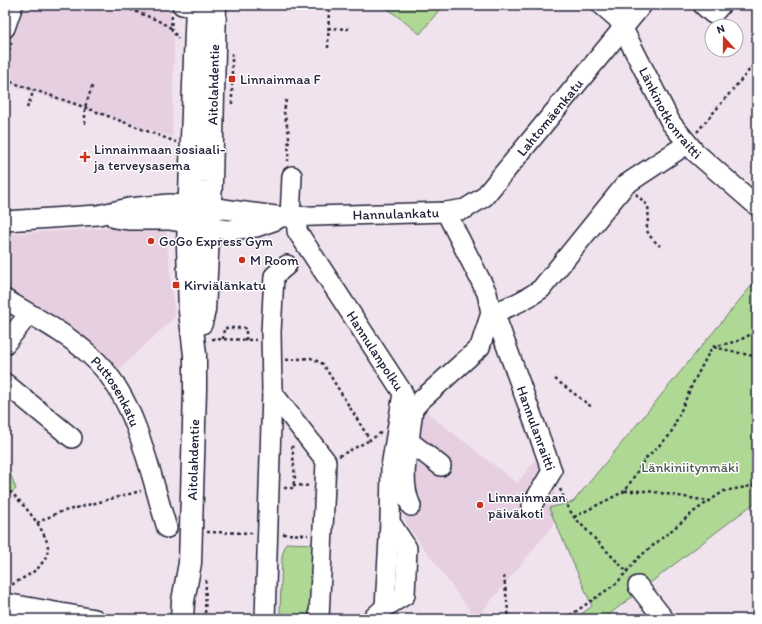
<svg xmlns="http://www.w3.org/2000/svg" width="762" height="624" viewBox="0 0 762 624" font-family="Itim,sans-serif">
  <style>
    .built { fill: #e6cfe1 }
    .green { fill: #afd895; stroke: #687d68 }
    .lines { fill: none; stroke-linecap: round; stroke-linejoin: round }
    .stream { stroke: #6987ab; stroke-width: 4 }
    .minor-casing { stroke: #22223b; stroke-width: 22 }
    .major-casing { stroke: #22223b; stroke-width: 25 }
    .path { stroke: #22223b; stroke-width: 2.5; stroke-dasharray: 3 3; stroke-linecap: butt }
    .minor { stroke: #fff; stroke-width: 19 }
    .major { stroke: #fff; stroke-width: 22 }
    .poi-dot { fill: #c8321e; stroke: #fff; stroke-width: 1.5 }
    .labels { text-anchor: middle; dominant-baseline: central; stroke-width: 3; stroke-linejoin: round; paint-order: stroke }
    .poi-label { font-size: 14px; fill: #22223b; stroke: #fff; text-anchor: start }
    .street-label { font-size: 14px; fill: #22223b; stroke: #fff }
    .park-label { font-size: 14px; fill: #4c5956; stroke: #fff }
  </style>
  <rect width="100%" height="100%" fill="#f0e3ed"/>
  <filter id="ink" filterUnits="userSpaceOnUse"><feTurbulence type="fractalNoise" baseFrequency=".025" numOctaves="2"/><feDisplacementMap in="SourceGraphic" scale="8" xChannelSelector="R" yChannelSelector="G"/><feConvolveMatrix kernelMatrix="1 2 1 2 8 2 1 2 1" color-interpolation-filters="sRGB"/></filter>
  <g filter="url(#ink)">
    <g class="built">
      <path d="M5,5h164l5,40 -2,92 -165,-53 -2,2z"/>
      <path d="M153,226l8,2 5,4 9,85 -59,55 -12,-15 -96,-67 -3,-4v-52z"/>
      <path d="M420,407l97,76 23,-29 23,59 -87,106 -69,-94 -9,-29z"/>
    </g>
    <g class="green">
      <path d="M383,5h60l-23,29z"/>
      <path d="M757,279v222l-154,118h-28l17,-13 -43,-98 24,-6z"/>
      <path d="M5,468l5,5 6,16 -11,8z"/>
      <path d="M286,543l27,1 -3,73 -28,2 -2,-6 2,-57z"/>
    </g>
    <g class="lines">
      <path class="stream" d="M481,617l1,2"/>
      <g class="minor-casing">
        <g id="minor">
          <path d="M182,5l29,3"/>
          <path id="s1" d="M602,5l16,14 53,104 24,29 62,54"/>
          <path d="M703,5l10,9 8,-9"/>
          <path d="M5,28l8,-23"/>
          <path d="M290,217l2,-41"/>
          <path id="s2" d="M297,217v14l106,162 -12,74 -1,55 17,26 -2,47 -20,12 -13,12"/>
          <path d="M115,218l15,2h39l60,10 27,-3 20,-7"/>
          <path id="s3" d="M5,221l93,-6 31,-7 40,-4 40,3 74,10 163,-5 19,-3 19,-12 158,-192"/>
          <path id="s4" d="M5,299c29,18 61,34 86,57 46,40 58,116 76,172"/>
          <path d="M491,313c19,-5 34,-13 50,-24l84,-104 62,-41"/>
          <path id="s5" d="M491,313l7,10 54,148 -20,34"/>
          <path d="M5,344l24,-30"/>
          <path d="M5,383l67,55"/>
          <path d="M272,392l54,69 -7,158"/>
          <path d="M409,441c-4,22 -7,45 2,65"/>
          <path d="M441,466l-32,-25 4,-32 7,-8 60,-54 11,-34 -4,-20 -41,-81"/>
          <path d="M638,586l26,33"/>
          <path d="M5,603l90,16"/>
          <path d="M385,607l5,-85"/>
          <path d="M265,619l7,-227 -1,-60 3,-56 13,-11"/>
        </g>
      </g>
      <g class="major-casing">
        <g id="major">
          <path id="s6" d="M201,323l3,-13 7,-128 4,-177"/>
          <path id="s7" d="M182,619l1,-18 7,-38 5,-173v-35l-5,-44 -2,-65 9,-241"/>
        </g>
      </g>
      <g class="path">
        <path d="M119,5l38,15 14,8"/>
        <path d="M172,16l-1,12 7,11"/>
        <path d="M328,28l22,1"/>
        <path d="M328,48l1,-43"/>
        <path d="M5,62l7,-21"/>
        <path d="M5,80l79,27 92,35"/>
        <path d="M286,100l-2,12 5,22 -1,27"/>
        <path d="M232,104v-53"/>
        <path d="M27,108l7,-18"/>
        <path d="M85,124v-17l8,-23"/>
        <path d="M697,132l60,-71"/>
        <path d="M636,194l12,12c3,23 -10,21 12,40"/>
        <path d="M212,339l44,1"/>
        <path d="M223,339l1,-11h22v12"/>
        <path d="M714,347l43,10"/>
        <path d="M286,360l25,-2 12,6 47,76 12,-8"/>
        <path d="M555,379l38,29"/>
        <path d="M339,456l31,-16"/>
        <path d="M293,485l18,1"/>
        <path d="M5,488c13,8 43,44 43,60 0,7 -5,14 -9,19 -9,9 -22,13 -31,21"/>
        <path d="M284,488h8l3,-9 -3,-35"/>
        <path d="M560,489l9,20 5,8 54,56"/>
        <path d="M625,491h23l61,10"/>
        <path d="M574,517l51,-26 20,-32 25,-24 23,-52 19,-36 26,-6 19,-10"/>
        <path d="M37,523l20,-10 84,-22"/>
        <path d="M207,532l45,1"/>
        <path d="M283,534l25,1"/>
        <path d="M504,576l5,43"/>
        <path d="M205,619l1,-41"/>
        <path d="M565,619l52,-36 21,-25 58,-48 28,-19 33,-6"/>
      </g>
      <use href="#minor" class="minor"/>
      <use href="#major" class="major"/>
    </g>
  </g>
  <g class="poi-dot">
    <rect x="228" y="75" width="8" height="8" rx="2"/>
    <path d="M83 151h4v4h4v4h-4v4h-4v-4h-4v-4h4z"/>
    <circle cx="151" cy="241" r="4"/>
    <circle cx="242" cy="260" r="4"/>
    <rect x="172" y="281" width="8" height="8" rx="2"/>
    <circle cx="480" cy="505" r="4"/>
  </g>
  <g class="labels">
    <g class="poi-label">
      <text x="240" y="79">Linnainmaa F</text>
      <text x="94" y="149">Linnainmaan sosiaali-<tspan x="94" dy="16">ja terveysasema</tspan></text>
      <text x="159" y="241">GoGo Express Gym</text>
      <text x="250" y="260">M Room</text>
      <text x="184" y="285">Kirviälänkatu</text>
      <text x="488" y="497">Linnainmaan<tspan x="488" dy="16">päiväkoti</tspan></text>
    </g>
    <g class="street-label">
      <text stroke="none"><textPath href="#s6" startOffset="239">Aitolahdentie</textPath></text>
      <text stroke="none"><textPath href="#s1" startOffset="129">Länkinotkonraitti</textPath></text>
      <text stroke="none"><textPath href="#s3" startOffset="588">Lahtomäenkatu</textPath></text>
      <text stroke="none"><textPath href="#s3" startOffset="393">Hannulankatu</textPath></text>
      <text stroke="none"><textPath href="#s2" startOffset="157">Hannulanpolku</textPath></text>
      <text stroke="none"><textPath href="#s4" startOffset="147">Puttosenkatu</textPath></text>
      <text stroke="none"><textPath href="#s5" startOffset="124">Hannulanraitti</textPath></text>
      <text stroke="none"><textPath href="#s7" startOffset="160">Aitolahdentie</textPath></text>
    </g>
    <g class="park-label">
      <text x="690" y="467">Länkiniitynmäki</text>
    </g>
  </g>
  <rect width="762" height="624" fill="none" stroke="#fff" stroke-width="20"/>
  <rect x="10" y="10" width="742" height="604" fill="none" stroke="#22223b" stroke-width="1.5" filter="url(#ink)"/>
  <g transform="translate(724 38) rotate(339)"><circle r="19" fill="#ffffff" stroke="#a7a7b1"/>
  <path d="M0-3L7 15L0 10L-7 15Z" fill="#c8321e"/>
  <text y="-6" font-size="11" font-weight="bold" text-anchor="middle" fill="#22223b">N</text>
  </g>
</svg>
